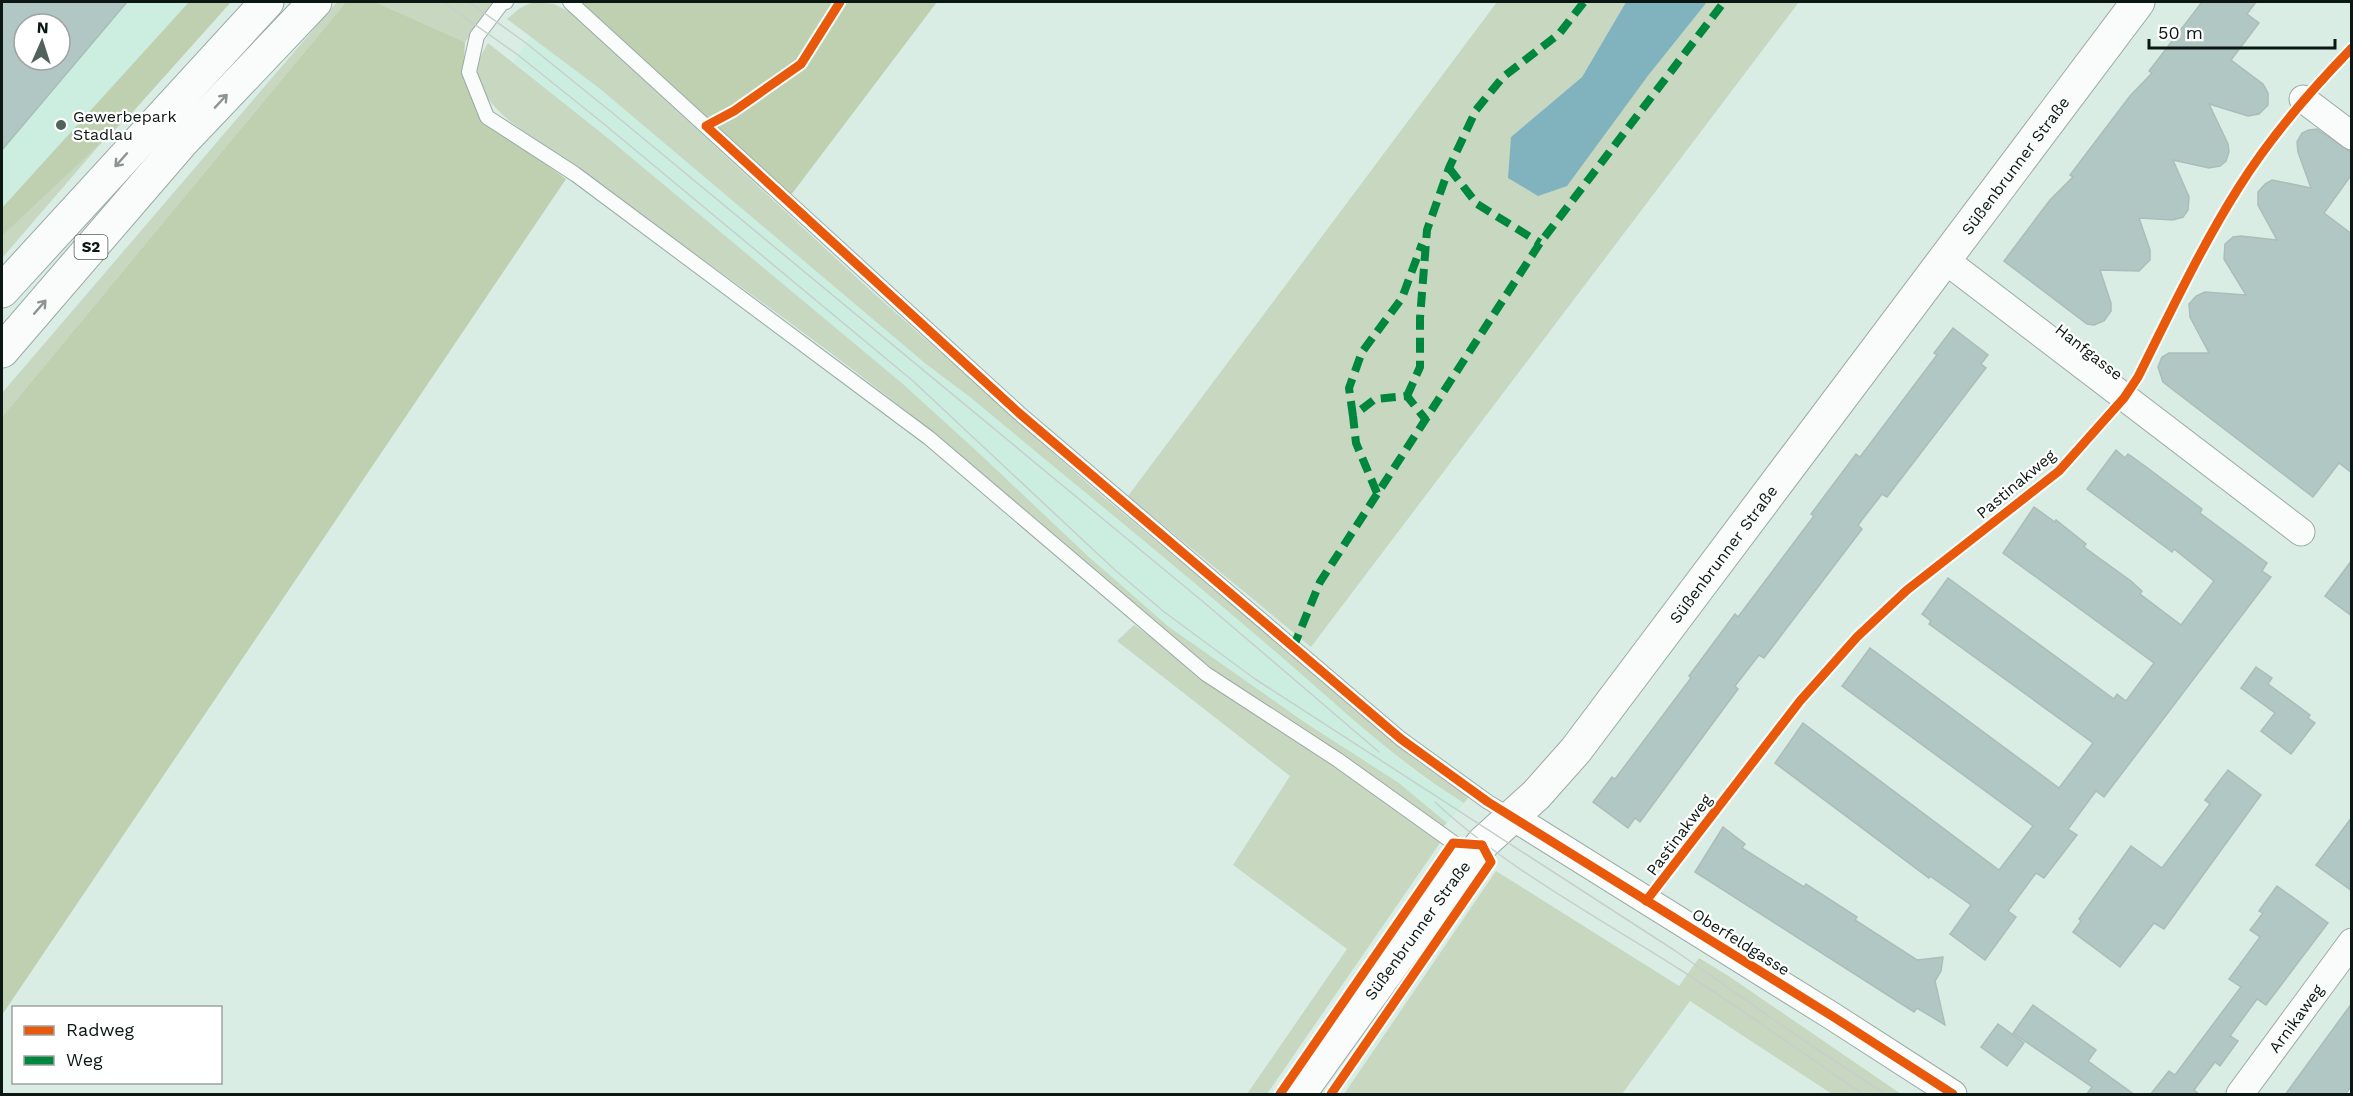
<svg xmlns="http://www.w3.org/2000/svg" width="2353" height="1096" viewBox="0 0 2353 1096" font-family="'Work Sans',sans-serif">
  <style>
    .built { fill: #cceee1; fill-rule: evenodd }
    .green { fill: #c7d7c0 }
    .forest { fill: #bed0b0 }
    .water { fill: #81b3be }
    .building { fill: #b1c7c3; stroke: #acbdb9; stroke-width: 1.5; fill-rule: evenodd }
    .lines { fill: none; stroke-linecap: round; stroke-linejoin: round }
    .lane-casing { stroke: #9baaa4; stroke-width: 16 }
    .street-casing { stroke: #9baaa4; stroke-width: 29 }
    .secondary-casing { stroke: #9baaa4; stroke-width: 35 }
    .highway-casing { stroke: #9baaa4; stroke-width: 35 }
    .lane { stroke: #f9fcfb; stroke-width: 14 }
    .street { stroke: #f9fcfb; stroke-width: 27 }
    .secondary { stroke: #f9fcfb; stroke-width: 33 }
    .highway { stroke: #f9fcfb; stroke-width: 33 }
    .tram { stroke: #c8cecc; stroke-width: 1.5 }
    .quiet { stroke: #00873e; stroke-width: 8; stroke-dasharray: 15 8; stroke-linecap: butt }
    .cycleway-casing { stroke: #fff; stroke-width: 13 }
    .cycleway { stroke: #e8590c; stroke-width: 9 }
    .oneway { stroke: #8d9593 }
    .poi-dot { fill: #52625c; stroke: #fff; stroke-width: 2 }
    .labels { text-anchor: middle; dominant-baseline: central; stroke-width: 4.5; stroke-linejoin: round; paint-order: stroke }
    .shield { fill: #fff; stroke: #545d5a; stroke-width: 1.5 }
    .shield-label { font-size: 15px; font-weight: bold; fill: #0a1713 }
    .poi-label { font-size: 16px; fill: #0a1713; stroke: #fff; text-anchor: start }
    .street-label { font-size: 16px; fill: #0a1713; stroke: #fff }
  </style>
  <rect width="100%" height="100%" fill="#d9ede5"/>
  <g class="built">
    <path d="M2,2h229l-101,113 -128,121zM24,24h36v36h-36z"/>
    <path d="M531,36l68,52 327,276 44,33 307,255 114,100 28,22 45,29 -17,20 -48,-40 -161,-106 -69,-50 -41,-35 -225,-208 -294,-245 -96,-77z"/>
  </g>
  <g class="green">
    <path d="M337,2h9l-344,415v-24z"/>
    <path d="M375,2h120l-30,40z"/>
    <path d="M533,2l21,2 16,8 299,277 218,194 330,278 49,34 2,3 -4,5c-69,-42 -126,-98 -187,-150 -101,-87 -205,-171 -307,-256l-44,-33 -327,-276 -92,-69 13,-11z"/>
    <path d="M1497,2h129l-44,75 -71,60 136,-60 60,-75h92l-488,645 -183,-151z"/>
    <path d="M488,43l121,96 294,245 79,72 107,101 80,70 134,94 96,62 48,40 -5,5c-81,-65 -173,-114 -255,-178 -84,-65 -159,-140 -241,-207 -76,-62 -155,-120 -234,-177 -67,-48 -134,-97 -201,-144 -15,-12 -37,-34 -33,-56 1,-8 6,-16 10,-23z"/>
    <path d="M109,134l-107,124v-22z"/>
    <path d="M1134,625l149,106 84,55 73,57 -173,251h-20l100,-145 -114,-84 57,-89 -173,-135z"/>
    <path d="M1496,871l183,115 20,-28 31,19 171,117h-69l-142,-93 -68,93h-278z"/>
  </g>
  <g class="forest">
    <path d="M189,2h42l-101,113 -128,121v-28z"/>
    <path d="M346,2h29l90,40 -2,31 17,44 86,62 -564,836v-598z"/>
    <path d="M575,2h362l-146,193z"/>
  </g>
  <path class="water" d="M1626,2h81l-60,75 -80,109 -29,10 -30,-18 3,-41 71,-60z"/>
  <g class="building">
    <path d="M2,2h125l-125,148zM24,24h36v36h-36z"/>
    <path d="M2202,2h54l-9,12 12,9 -28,37 32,24 5,9v12l-9,9 -11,2 -39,-12 19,40 1,8 -3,9 -6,5 -11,2 -36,-8 16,37 -1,13 -5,7 -10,3 -34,-2 11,32v10l-11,11 -39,-1 11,33v8l-7,10 -10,4 -7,-1 -83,-63 46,-61 23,-23 -3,-2 60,-79 22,-23 -3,-2z"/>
    <path d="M2317,129l35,24v21l-28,39 28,21v239l-13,-10 -26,34 -150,-115 -5,-15 4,-10 7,-4h40l-19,-36 -1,-13 7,-8 9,-4 41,3 -22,-36 1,-15 8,-7 8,-1 36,4 -19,-35v-13l7,-8 7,-4 39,8 -13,-36 -1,-10 5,-9 7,-3z"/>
    <path d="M1953,328l35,27 -7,9 5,4 -99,129 -5,-3 -24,31 4,4 -98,129 -5,-3 -24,31 3,3 -98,133 -5,-4 -7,10 -35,-26 19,-25 3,2 76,-101 -2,-2 46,-62 3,3 76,-101 -3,-2 45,-60 4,3 77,-102 -3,-2z"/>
    <path d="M2116,450l9,8 3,-4 17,12 57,43 -2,4 67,50 -5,8 9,6 -167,220 -8,-6 -28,38 9,6 -33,43 -8,-5 -28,38 8,6 -31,43 -35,-26 21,-29 -41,-29 -1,2 -154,-115 28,-40 196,147 34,-44 -191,-140 28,-38 189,140 34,-45 -164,-119 2,-3 -9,-7 26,-36 166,121 3,-5 9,7 28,-38 -151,-110 31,-46 21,15 1,-2 30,24 -2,3 47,34 11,10 -2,3 41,31 33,-44 -40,-32 -2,3 -85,-63z"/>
    <path d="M2352,560v56l-27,-20z"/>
    <path d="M2256,667l16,11 -4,6 42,31 -2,3 7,5 -24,31 -30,-23 14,-18 -34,-25z"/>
    <path d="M2228,770l33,25 -97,134 -10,-6 -34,44 -47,-35 8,-11 -2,-2 52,-73 31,22 48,-64 -5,-4z"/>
    <path d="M2352,817v74l-36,-26z"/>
    <path d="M1723,827l22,17 -3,4 62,39 2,-3 51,33 -2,3 62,40 26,-3 -2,14 -6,10 10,44 -28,-17 -3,4 -219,-140z"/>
    <path d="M2277,886l51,37 -62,82 -9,-6 -27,37 8,5 -18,25 -5,-4 -21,28 6,5h-50l19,-24 6,4 66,-88 -12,-8 31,-42 -10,-7 13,-17 -4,-2z"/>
    <path d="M2352,1003v82l-7,10h-60z"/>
    <path d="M2033,1005l63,45 -8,11 47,34h-49l6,-8 -79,-54z"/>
    <path d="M1998,1024l26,19 -17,23 -26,-19z"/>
  </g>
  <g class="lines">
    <g class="lane-casing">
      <g id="lane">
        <path d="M506,2l-4,1 -25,33 -8,36 18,45 88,57 354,264 277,236 132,86 134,96"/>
        <path d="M570,2l449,411 382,326 87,63 25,15"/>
      </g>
    </g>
    <g class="street-casing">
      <g id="street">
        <path d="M2303,99l49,37"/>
        <path d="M1945,260l356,272"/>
        <path d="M1513,817l319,199 121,78"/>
        <path id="s1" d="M2240,1094l112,-152"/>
      </g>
    </g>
    <g class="secondary-casing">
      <g id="secondary">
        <path id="s2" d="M1299,1094l156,-217 29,-35 52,-47 40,-45 562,-748"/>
      </g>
    </g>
    <g class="highway-casing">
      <g id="highway">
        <path d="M2,291l265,-289"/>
        <path d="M2,351l179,-208 134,-141"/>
      </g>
    </g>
    <use href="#lane" class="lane"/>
    <use href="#street" class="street"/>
    <use href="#secondary" class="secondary"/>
    <use href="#highway" class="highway"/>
    <g class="tram">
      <path d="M443,2l75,53 86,69 309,257 202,189 48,41 92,68 419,271 132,92 79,52"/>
      <path d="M469,2l57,41 89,72 592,490 172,147"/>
      <path d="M1435,802c69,65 164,116 244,167 63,40 123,84 184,125"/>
    </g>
    <g class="quiet">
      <path d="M1449,168l28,36 63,39"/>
      <path d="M1407,396l13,-29v-49l7,-88 22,-62 27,-58 27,-33 56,-43 25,-32"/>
      <path d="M1353,416l-4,-28 13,-36 40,-54 20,-54"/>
      <path d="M1377,493l-21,-50 -3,-27 22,-17 32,-3 19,24"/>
      <path d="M1293,648l27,-66 220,-339 184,-241"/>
    </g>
    <g class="cycleway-casing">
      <g id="cycleway">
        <path d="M840,2l-39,62 -67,47 -28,15 313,287 382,326 87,63 344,214 121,78"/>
        <path d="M1646,901l154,-200 57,-64 50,-47 152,-119 65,-73 14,-21c32,-64 63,-130 101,-190 32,-51 71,-96 113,-139"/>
        <path d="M1280,1094l173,-251 29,2"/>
        <path d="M1331,1094l160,-232 -9,-17"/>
      </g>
    </g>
    <use href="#cycleway" class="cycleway"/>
  </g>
  <defs><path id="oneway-shaft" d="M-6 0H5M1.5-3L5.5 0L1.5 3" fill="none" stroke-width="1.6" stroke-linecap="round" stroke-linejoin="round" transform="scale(1.5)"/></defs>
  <g class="oneway">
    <use href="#oneway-shaft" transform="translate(221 101) rotate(-47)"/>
    <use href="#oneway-shaft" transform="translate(121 160) rotate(132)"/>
    <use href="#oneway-shaft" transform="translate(40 307) rotate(-49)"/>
  </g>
  <circle class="poi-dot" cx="61" cy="125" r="6"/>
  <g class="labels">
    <rect class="shield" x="74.5" y="235" width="33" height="24" rx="4.5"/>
    <g class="shield-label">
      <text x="91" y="247">S2</text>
    </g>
    <g class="poi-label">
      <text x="73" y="116">Gewerbepark<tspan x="73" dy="18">Stadlau</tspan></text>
    </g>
    <g class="street-label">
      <text stroke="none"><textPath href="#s2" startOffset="1174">Süßenbrunner Straße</textPath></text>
      <text transform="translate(2089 352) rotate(38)">Hanfgasse</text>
      <text transform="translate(2016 484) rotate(-40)">Pastinakweg</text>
      <text stroke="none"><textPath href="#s2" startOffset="688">Süßenbrunner Straße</textPath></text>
      <text transform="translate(1679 835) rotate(-53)">Pastinakweg</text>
      <text stroke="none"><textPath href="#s2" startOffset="202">Süßenbrunner Straße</textPath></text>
      <text transform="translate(1741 942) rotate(32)">Oberfeldgasse</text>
      <text stroke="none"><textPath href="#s1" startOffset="94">Arnikaweg</textPath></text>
    </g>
  </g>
  <rect width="2353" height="1096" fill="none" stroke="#0a1713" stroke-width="6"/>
  <rect x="12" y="1006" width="210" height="78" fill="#ffffff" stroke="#9da2a1" stroke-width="1.5"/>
  <rect x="24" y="1026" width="30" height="9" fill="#e8590c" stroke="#9da2a1" stroke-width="1.5"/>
  <text x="66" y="1036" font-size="18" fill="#0a1713">Radweg</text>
  <rect x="24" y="1056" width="30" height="9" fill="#00873e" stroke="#9da2a1" stroke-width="1.5"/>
  <text x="66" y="1066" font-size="18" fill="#0a1713">Weg</text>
  <g transform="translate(42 42) rotate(3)"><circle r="28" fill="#ffffff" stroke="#9da2a1" stroke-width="1.5"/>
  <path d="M0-4.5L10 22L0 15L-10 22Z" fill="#52625c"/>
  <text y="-9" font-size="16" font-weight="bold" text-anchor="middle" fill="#0a1713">N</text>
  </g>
  <path d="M2149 39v9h186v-9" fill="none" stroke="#0a1713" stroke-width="3"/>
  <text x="2158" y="39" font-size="18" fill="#0a1713" stroke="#ffffff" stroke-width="4.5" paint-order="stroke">50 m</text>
</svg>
